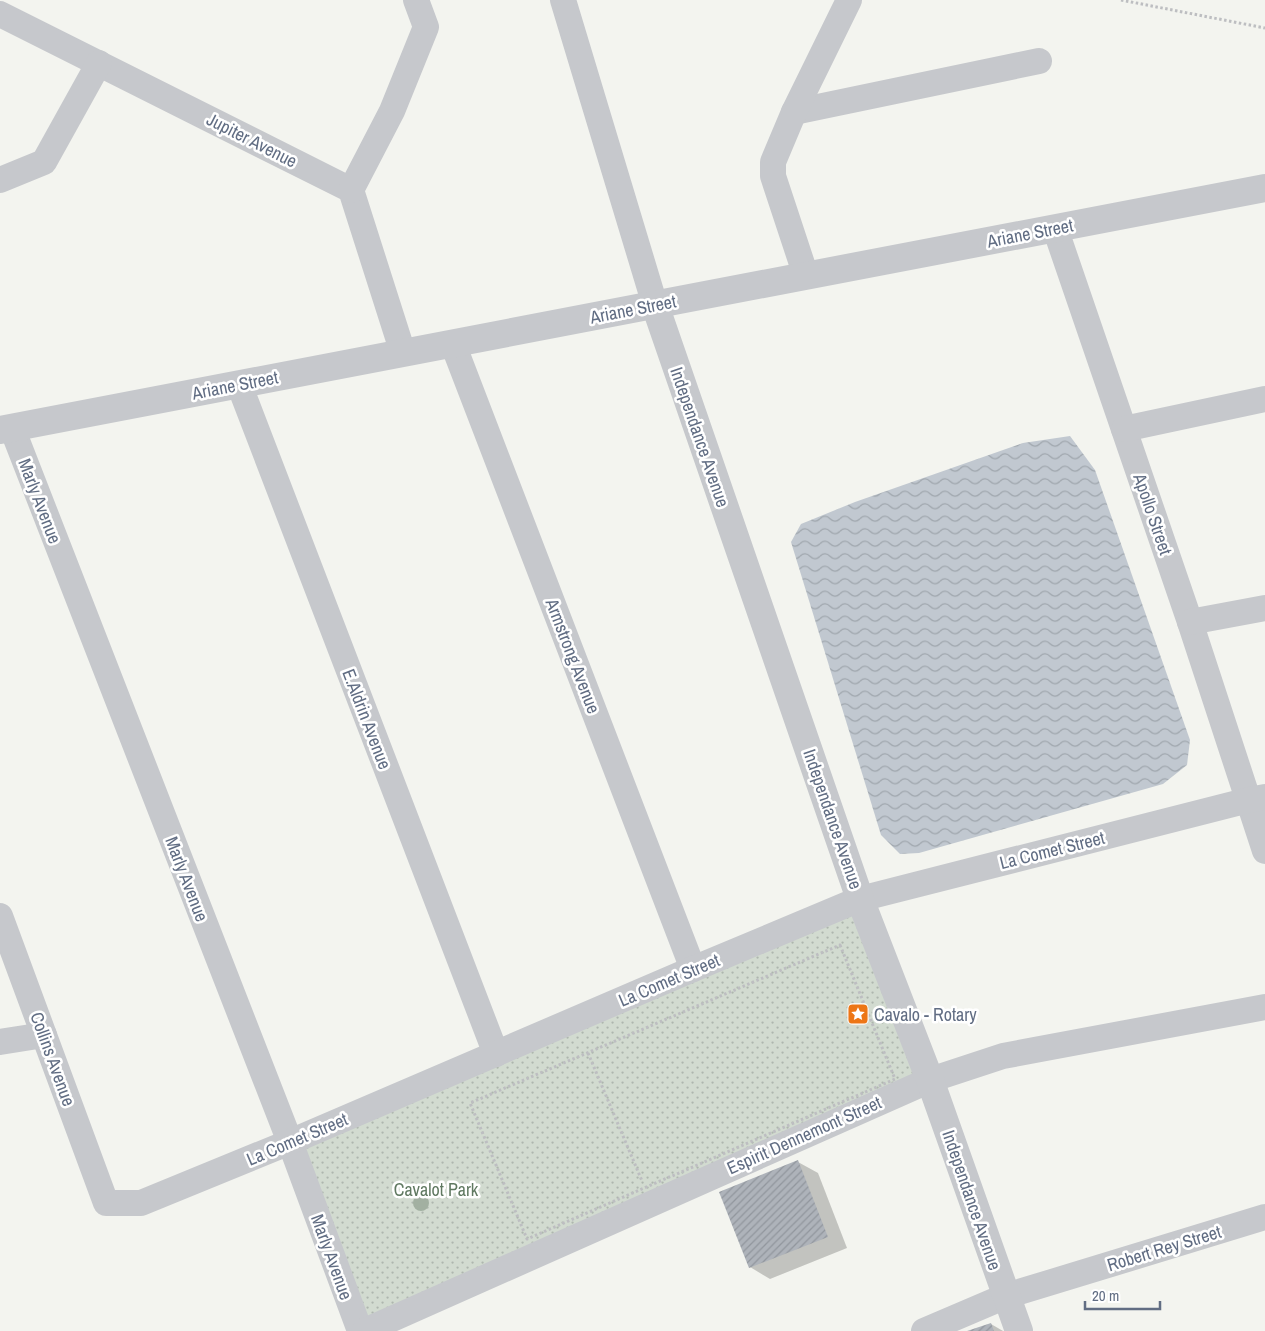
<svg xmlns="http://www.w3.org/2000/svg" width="1265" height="1331" viewBox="0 0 1265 1331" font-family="'Archivo Narrow',sans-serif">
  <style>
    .park { fill: url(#park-dots) }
    .water { fill: url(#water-waves) }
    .shadow { fill: #0003 }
    .building { fill: url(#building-hatch) }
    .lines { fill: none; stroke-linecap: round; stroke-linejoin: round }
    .path { stroke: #bdbec1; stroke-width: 3; stroke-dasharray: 2.5 2.5; stroke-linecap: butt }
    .minor { stroke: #c6c8cc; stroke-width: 26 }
    .tertiary { stroke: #c6c8cc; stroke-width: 28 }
    .tree { fill: #a2b0a1 }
    .labels { text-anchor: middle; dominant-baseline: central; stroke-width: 5; stroke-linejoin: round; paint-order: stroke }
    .street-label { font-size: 18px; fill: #616d83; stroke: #fff }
    .poi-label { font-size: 18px; fill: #616d83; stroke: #fff; text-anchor: start }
    .park-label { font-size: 18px; fill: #607961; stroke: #fff }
  </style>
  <defs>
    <pattern id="park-dots" width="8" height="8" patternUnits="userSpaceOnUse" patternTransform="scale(1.25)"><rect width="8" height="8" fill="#d2dbd0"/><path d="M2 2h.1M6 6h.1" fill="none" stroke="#aeb6ae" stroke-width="1.8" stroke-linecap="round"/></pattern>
    <pattern id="water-waves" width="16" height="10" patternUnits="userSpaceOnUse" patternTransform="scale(1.25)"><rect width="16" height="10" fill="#c1c8d0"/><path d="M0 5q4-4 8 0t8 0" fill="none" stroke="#a0a7ae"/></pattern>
    <pattern id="building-hatch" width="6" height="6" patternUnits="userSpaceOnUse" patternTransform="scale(1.25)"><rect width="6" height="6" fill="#aeb3ba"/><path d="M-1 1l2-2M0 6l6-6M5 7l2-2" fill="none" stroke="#91969d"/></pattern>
  </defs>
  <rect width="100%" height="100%" fill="#f3f4ef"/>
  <path class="park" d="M860,899l70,181 -565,251 -75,-189z"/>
  <path class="water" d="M1070,436l25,34 95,270 -3,25 -24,19 -244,69 -19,1 -19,-19 -90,-293 10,-18 54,-22 168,-59z"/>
  <g class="shadow">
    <path d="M798,1162l20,11 29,75 -77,31 -20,-12z"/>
    <path d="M991,1324l12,7h-33z"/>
  </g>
  <g class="building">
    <path d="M798,1160l30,77 -79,31 -30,-76z"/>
    <path d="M991,1323l3,8h-27z"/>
  </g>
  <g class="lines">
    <g class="path">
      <path d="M1121,0l144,28"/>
      <path d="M840,945l55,134 -368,160 -57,-136z"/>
      <path d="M588,1053l54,128"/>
    </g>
    <g class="minor">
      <path d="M563,0l92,305"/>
      <path d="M0,14l351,176 52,163"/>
      <path d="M794,112l245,-51"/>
      <path d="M0,180l44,-18 55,-99"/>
      <path d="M351,190l41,-79 34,-84 -10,-27"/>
      <path d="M1055,228l135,394 75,229"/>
      <path d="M806,276l-33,-100v-14l21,-50 55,-112"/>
      <path d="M453,344l240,625"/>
      <path d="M239,384l257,670"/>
      <path d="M12,428l278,714 70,189"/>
      <path d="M1124,429l141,-30"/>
      <path d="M1190,622l75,-14"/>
      <path d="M0,916l106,287h35l149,-61 403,-173 167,-70 389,-99 16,-3"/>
      <path d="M0,1042l44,-7"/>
      <path d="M365,1331l565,-251 73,-24 262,-49"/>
      <path d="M924,1331l82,-35 259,-79"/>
    </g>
    <g class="tertiary">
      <path d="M655,305l205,594 70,181 89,251"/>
      <path d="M0,430l1265,-242"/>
    </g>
  </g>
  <circle class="tree" cx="421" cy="1203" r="8"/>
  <defs>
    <g id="sight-square" transform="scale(1.125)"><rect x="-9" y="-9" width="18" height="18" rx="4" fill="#ed7616" stroke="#fff"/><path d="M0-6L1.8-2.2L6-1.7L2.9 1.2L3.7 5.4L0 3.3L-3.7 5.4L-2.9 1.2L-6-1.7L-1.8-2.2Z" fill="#fff"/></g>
  </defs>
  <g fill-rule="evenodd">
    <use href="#sight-square" x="858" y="1014"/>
  </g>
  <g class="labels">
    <g class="street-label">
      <text transform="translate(252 140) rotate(27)">Jupiter Avenue</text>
      <text transform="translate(1030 233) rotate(-11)">Ariane Street</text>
      <text transform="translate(633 309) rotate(-11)">Ariane Street</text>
      <text transform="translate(235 385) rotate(-11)">Ariane Street</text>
      <text transform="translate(700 437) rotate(71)">Independance Avenue</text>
      <text transform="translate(40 501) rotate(69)">Marly Avenue</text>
      <text transform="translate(1153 514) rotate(71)">Apollo Street</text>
      <text transform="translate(573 656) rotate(69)">Armstrong Avenue</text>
      <text transform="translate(367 719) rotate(69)">E.Aldrin Avenue</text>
      <text transform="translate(833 819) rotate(71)">Independance Avenue</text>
      <text transform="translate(1052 850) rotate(-14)">La Comet Street</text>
      <text transform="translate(187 879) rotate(69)">Marly Avenue</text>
      <text transform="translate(669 980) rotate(-23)">La Comet Street</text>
      <text transform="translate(53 1059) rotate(70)">Collins Avenue</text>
      <text transform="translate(804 1135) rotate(-24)">Espirit Dennemont Street</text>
      <text transform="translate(297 1139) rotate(-23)">La Comet Street</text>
      <text transform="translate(972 1200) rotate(71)">Independance Avenue</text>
      <text transform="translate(1164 1248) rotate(-17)">Robert Rey Street</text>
      <text transform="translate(332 1257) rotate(70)">Marly Avenue</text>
    </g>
    <g class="poi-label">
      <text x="874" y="1014">Cavalo - Rotary</text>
    </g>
    <g class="park-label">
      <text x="436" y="1189">Cavalot Park</text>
    </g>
  </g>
  <path d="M1085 1301v8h75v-8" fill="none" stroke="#616d83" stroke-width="2.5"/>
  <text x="1092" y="1301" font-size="15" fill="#616d83" stroke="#ffffff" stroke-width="4" paint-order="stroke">20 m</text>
</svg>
